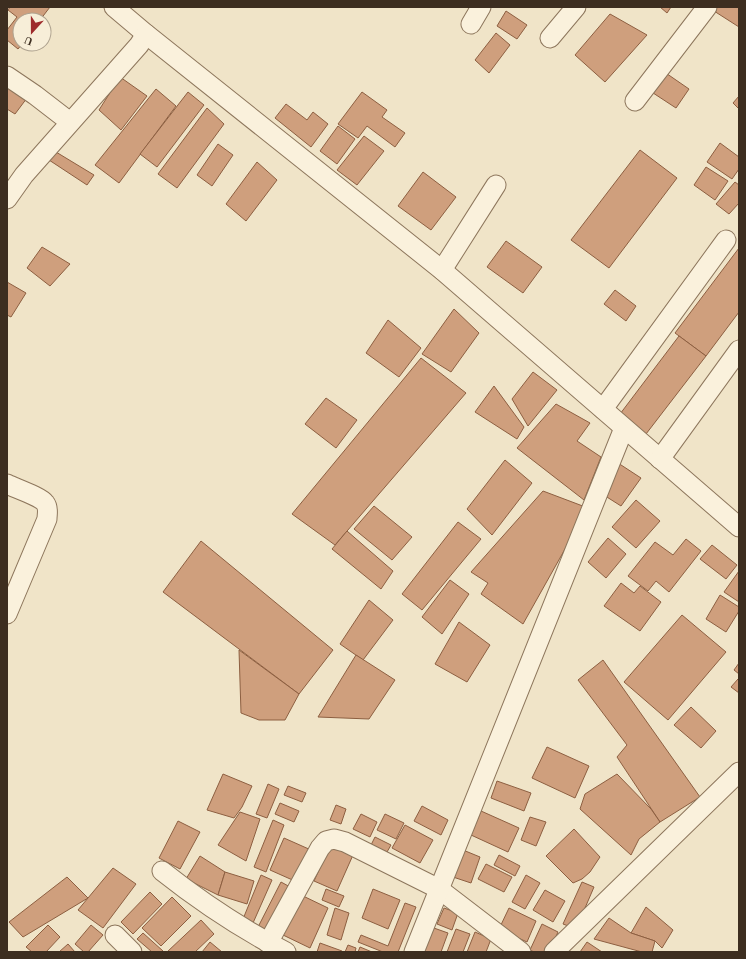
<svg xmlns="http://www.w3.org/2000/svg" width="746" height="959" viewBox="0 0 746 959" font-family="'Times New Roman',serif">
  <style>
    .building { fill: #cf9f7d; stroke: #8d5f41 }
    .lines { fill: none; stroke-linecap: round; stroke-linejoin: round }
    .minor-casing { stroke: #8d765c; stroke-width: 21 }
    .minor { stroke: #faf1dc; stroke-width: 19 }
  </style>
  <rect width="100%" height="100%" fill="#f0e4c8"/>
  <g class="building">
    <path d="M10,7h40l-10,13h-20v24h2l-4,5 -11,-9v-10l10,-13 -9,-7z"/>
    <path d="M660,7h11l-4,6z"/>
    <path d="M718,7h21v20l-25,-16z"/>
    <path d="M506,11l21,14 -10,14 -20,-13z"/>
    <path d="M610,14l37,21 -42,47 -30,-27z"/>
    <path d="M496,33l14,12 -21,28 -14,-13z"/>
    <path d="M660,69l29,20 -13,19 -29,-19z"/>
    <path d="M120,77l27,19 -26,34 -22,-20z"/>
    <path d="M7,83l20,15 -12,16 -8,-5z"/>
    <path d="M156,89l20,17 -57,77 -24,-18z"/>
    <path d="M188,92l16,13 -47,62 -17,-13z"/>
    <path d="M362,92l25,18 -5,7 23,16 -10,14 -28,-21 -9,12 -20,-14z"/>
    <path d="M739,96v13l-6,-6z"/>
    <path d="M286,104l21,16 6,-8 15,12 -17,23 -36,-29z"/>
    <path d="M207,108l17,16 -47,64 -19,-14z"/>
    <path d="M338,126l17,13 -18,25 -17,-13z"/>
    <path d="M364,136l20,15 -27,34 -20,-15z"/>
    <path d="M720,143l19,14v12l-7,10 -25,-17z"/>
    <path d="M218,144l15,11 -21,31 -15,-11z"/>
    <path d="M640,150l37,28 -68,90 -38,-28z"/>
    <path d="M56,152l38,23 -7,10 -38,-25z"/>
    <path d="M257,162l20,18 -31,41 -20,-17z"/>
    <path d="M706,167l22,14 -13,19 -21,-15z"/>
    <path d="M423,172l33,25 -25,33 -33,-24z"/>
    <path d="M735,182l4,3v18l-10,11 -13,-10z"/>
    <path d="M506,241l36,26 -19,26 -36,-26z"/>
    <path d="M42,247l28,17 -20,22 -23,-18z"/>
    <path d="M739,248v64l-33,44 -31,-23z"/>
    <path d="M7,282l19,11 -15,24 -4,-2z"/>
    <path d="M615,290l21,16 -10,15 -22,-17z"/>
    <path d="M454,309l25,24 -28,39 -29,-18z"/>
    <path d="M388,320l33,28 -22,29 -33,-24z"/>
    <path d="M679,336l27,20 -60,78 -26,-20z"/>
    <path d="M421,358l45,35 -131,152 -43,-31z"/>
    <path d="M533,372l24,18 -29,36 -16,-27z"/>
    <path d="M494,386l30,41 -7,12 -42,-27z"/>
    <path d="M326,398l31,22 -21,28 -31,-24z"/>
    <path d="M556,404l34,19 -13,18 24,16 -17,43 -67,-52z"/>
    <path d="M505,460l27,23 -40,52 -25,-26z"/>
    <path d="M618,463l23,15 -20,28 -22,-14z"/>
    <path d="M543,491l45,17 -65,116 -42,-30 7,-11 -17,-11z"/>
    <path d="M636,500l24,21 -24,27 -24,-21z"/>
    <path d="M374,506l38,31 -20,23 -38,-31z"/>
    <path d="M458,522l23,17 -59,71 -20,-16z"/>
    <path d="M347,531l46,40 -12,18 -49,-40z"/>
    <path d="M608,538l18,16 -20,24 -18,-16z"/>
    <path d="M686,539l15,12 -32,41 -13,-11 -8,10 -20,-15 27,-34 18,13z"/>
    <path d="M201,541l132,109 -34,44 -136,-102z"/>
    <path d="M712,545l25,20 -11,14 -26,-20z"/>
    <path d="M739,571v31l-15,-10z"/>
    <path d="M450,580l19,14 -27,40 -20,-17z"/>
    <path d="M621,583l13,10 6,-7 21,16 -21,29 -36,-25z"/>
    <path d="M720,595l19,12v4l-13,21 -20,-13z"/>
    <path d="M369,600l24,20 -30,40 -23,-16z"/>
    <path d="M682,615l44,37 -58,68 -44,-38z"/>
    <path d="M459,622l31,23 -23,37 -32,-18z"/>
    <path d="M239,650l60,44 -14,26h-26l-18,-7z"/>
    <path d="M356,655l39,25 -26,39 -51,-2z"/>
    <path d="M603,660l97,137 -40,25 -43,-65 10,-12 -49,-65z"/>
    <path d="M739,663v11l-5,-4z"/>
    <path d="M738,679h1v14l-8,-6z"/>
    <path d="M691,707l25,24 -15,17 -27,-23z"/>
    <path d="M547,747l42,19 -14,32 -43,-20z"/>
    <path d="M223,774l29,12 -10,21 -8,11 -27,-8z"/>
    <path d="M617,774l34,35 9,13 -21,17 -8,16 -51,-46 5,-15z"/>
    <path d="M497,781l34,12 -7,18 -33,-13z"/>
    <path d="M268,784l11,5 -12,29 -11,-4z"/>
    <path d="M288,786l18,7 -4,9 -18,-7z"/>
    <path d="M280,803l19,8 -5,11 -19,-8z"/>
    <path d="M336,805l10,4 -5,15 -11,-4z"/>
    <path d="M422,806l26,14 -7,15 -27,-14z"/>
    <path d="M481,811l38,17 -11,24 -37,-17z"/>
    <path d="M240,812l20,7 -14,42 -28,-16z"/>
    <path d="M361,814l16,8 -7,15 -17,-8z"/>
    <path d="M385,814l19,9 -8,16 -19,-9z"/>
    <path d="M530,817l16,5 -10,24 -15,-6z"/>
    <path d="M273,820l11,5 -18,47 -12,-5z"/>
    <path d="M178,821l22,11 -20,37 -21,-11z"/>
    <path d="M405,825l28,15 -13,23 -28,-15z"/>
    <path d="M574,829l26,28 -10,15 -8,7 -9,4 -27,-27z"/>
    <path d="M375,837l16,8 -4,7 -16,-7z"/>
    <path d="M284,838l27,12 -14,32 -27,-12z"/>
    <path d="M331,844l22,11 -16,36 -23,-10z"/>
    <path d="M463,850l17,7 -9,26 -18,-6z"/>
    <path d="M499,855l21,11 -5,10 -21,-11z"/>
    <path d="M200,856l25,16 -7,23 -32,-16z"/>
    <path d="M486,864l26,13 -8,15 -26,-13z"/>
    <path d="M113,868l23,16 -33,44 -25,-18z"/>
    <path d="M225,872l29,9 -7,23 -29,-9z"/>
    <path d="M261,875l11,5 -19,43 -10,-4z"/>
    <path d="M526,875l14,8 -15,26 -13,-7z"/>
    <path d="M67,877l21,21 -65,39 -14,-15z"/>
    <path d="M281,882l11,6 -25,48 -11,-5z"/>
    <path d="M582,882l12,5 -18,42 -13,-5z"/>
    <path d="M326,889l18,7 -5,11 -17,-7z"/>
    <path d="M373,889l27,11 -12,29 -26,-11z"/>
    <path d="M545,890l20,11 -12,21 -20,-12z"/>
    <path d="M150,892l12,12 -29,30 -12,-12z"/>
    <path d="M301,895l27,13 -18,40 -27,-13z"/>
    <path d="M172,897l19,19 -30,30 -19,-18z"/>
    <path d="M405,903l11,4 -18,45h-15l-25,-10 3,-7 27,11z"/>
    <path d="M646,907l27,23 -11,18 -7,-7 -24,-8z"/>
    <path d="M335,908l14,5 -8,27 -14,-5z"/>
    <path d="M444,908l14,5 -6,17 -15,-6z"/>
    <path d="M509,908l27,13 -9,21 -28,-13z"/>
    <path d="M609,918l22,15 24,8 -3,11h-10l-48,-13z"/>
    <path d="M201,920l13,14 -19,18h-28z"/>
    <path d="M542,924l16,8 -9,20h-15l-4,-2z"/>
    <path d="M48,925l12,12 -14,15h-14l-6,-5z"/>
    <path d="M91,925l12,10 -15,17h-4l-9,-8z"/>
    <path d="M431,927l17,6 -7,19h-20z"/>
    <path d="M456,929l14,5 -7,18h-16z"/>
    <path d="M475,932l16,7 -5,13h-19z"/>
    <path d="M143,933l20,18v1h-11l-15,-13z"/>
    <path d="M210,942l12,10h-20z"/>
    <path d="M587,942l15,10h-22z"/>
    <path d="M320,943l22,8v1h-25z"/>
    <path d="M68,944l7,8h-16z"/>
    <path d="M348,945l8,3 -1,4h-10z"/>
    <path d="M360,947l12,5h-14z"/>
  </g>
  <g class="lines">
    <g class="minor-casing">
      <g id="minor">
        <path d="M114,7l32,27 296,236 297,257"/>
        <path d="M471,24l10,-17"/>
        <path d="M550,38l26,-31"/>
        <path d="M7,76l28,19 35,27"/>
        <path d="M635,101l72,-94"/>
        <path d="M7,199l17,-24 115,-130 7,-11"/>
        <path d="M442,270l54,-85"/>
        <path d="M603,409l123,-169"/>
        <path d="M660,459l79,-109"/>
        <path d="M7,484c8,4 34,13 38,19 4,5 2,11 2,16l-40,95"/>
        <path d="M162,871c39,31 80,58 124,81"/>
        <path d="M115,935l17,17"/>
        <path d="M268,943l52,-95 6,-7 8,-2 11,3 94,47 82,63"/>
        <path d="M414,952l210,-524"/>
        <path d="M554,952l185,-180"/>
      </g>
    </g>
    <use href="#minor" class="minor"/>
  </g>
  <rect width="746" height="959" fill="none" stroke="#3d2e20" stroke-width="16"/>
  <g transform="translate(32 32) rotate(201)"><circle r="19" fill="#f7eed8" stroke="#ada18e"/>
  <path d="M0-3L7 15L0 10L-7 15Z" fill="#9e2a2b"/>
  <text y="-6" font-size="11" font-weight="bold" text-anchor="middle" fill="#3d2e20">U</text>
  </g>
</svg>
